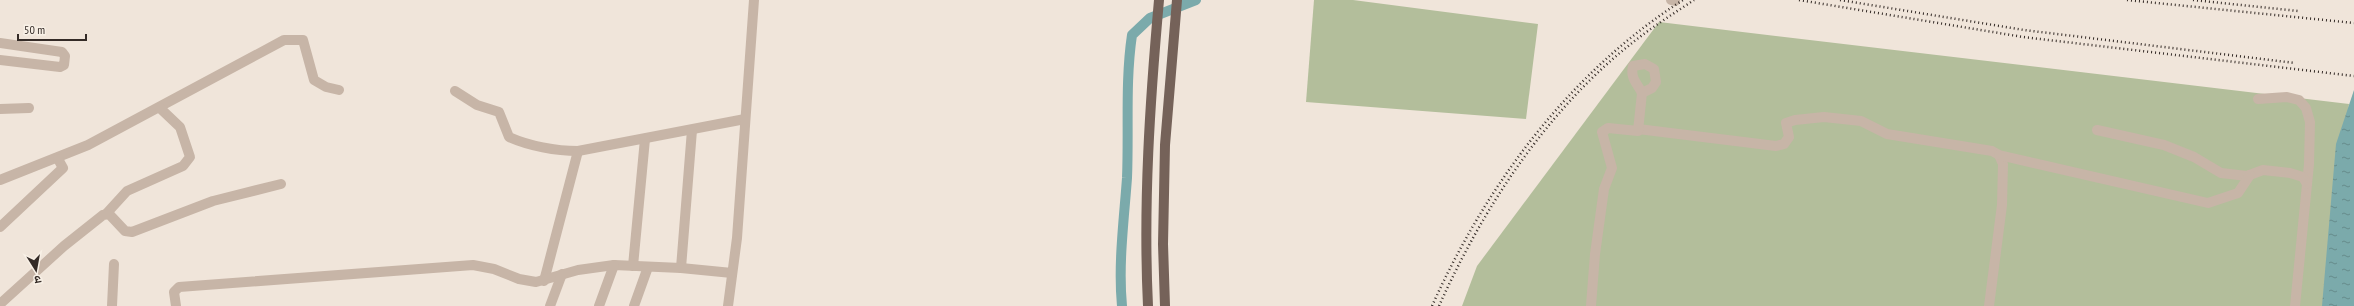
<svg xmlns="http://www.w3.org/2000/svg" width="2354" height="306" viewBox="0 0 2354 306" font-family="'PT Sans Narrow','Noto Sans Devanagari',sans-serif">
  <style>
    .park { fill: #b3be9b }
    .water { fill: url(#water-ripples) }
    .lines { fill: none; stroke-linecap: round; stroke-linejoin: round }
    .canal { stroke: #7baaab; stroke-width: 10 }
    .minor { stroke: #c7b5a7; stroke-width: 10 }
    .major { stroke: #756259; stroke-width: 10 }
    .rail { stroke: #342b27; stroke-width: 2.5; stroke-dasharray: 1 3; stroke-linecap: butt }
  </style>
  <defs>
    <pattern id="water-ripples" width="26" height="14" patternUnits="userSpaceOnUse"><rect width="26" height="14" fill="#7baaab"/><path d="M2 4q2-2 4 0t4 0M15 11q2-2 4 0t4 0" fill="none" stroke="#668b8b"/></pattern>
  </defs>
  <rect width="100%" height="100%" fill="#f0e5da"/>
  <g class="park">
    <path d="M1314,0h39l185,24 -12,95 -220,-17z"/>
    <path d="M1659,22l690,82 -23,202h-864l15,-40z"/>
  </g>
  <path class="water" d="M2354,90v216h-32l14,-162z"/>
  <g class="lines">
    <path class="canal" d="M1122,306c-4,-42 2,-86 5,-128 2,-48 -2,-96 5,-143l18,-17 46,-18"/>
    <g class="minor">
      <path d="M1671,0l4,1"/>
      <path d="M0,43l62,9 3,4 -1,9 -4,2 -60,-7"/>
      <path d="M455,91l22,14 22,7 10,25c20,9 47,14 69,14l167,-32"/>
      <path d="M2258,99l29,-2 12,3 7,8 4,14 -1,42 -14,142"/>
      <path d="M0,109l29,-1"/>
      <path d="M1638,129l138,17 8,-2 5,-7 -3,-14 9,-3 29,-3 37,4 26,13 105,17 7,4 4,9 -1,41 -13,101"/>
      <path d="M2097,130l67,15 30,12 27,16 26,3 16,-6 27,3 13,4 4,7"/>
      <path d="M1999,155l209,48 30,-10 12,-18"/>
      <path d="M0,180l88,-35 196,-105h19l11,40 12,7 13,3"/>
      <path d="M106,214l21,-23 56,-25 7,-9 -10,-30 -20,-19"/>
      <path d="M0,227l63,-59 -5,-9"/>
      <path d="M633,266l12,-127"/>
      <path d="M681,268l11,-138"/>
      <path d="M544,281l34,-130"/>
      <path d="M0,304l64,-58 39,-31 6,-1 16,17 7,1 81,-31 68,-17"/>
      <path d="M112,306l2,-42"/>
      <path d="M176,306l-2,-14 5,-5 294,-22 21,4 25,10 17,3 42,-12 36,-5 67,3 51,5"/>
      <path d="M550,306l12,-32"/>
      <path d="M599,306l15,-41"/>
      <path d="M634,306l14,-39"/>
      <path d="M728,306l9,-68 17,-238"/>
      <path d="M1591,306l4,-52 9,-65 8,-21 -10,-36 6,-4 30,3 4,-38c-5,-10 -12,-15 -9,-27l12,-2 9,5 2,13 -4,6 -10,5"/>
    </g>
    <g class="major">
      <path d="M1148,306c-5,-102 2,-205 11,-306"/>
      <path d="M1165,306l-2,-62 2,-99 12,-145"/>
    </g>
    <g class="rail">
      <path d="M1799,0l224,37 331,39"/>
      <path d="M1840,0l184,30 271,33"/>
      <path d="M2127,0l227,23"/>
      <path d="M2193,0l105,11"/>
      <path d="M1432,306c55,-122 137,-233 251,-306"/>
      <path d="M1439,306c44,-98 108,-196 193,-263 20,-16 41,-29 62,-43"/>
    </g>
  </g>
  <g transform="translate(36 270) rotate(169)" stroke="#f8f0e6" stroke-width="3" paint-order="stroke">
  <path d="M0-3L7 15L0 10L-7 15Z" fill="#342b27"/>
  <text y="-6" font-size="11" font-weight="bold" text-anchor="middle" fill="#342b27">उ</text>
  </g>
  <path d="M18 34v6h68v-6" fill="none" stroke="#342b27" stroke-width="2"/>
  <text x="24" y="34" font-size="12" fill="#342b27" stroke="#f8f0e6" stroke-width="3" paint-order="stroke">50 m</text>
</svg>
